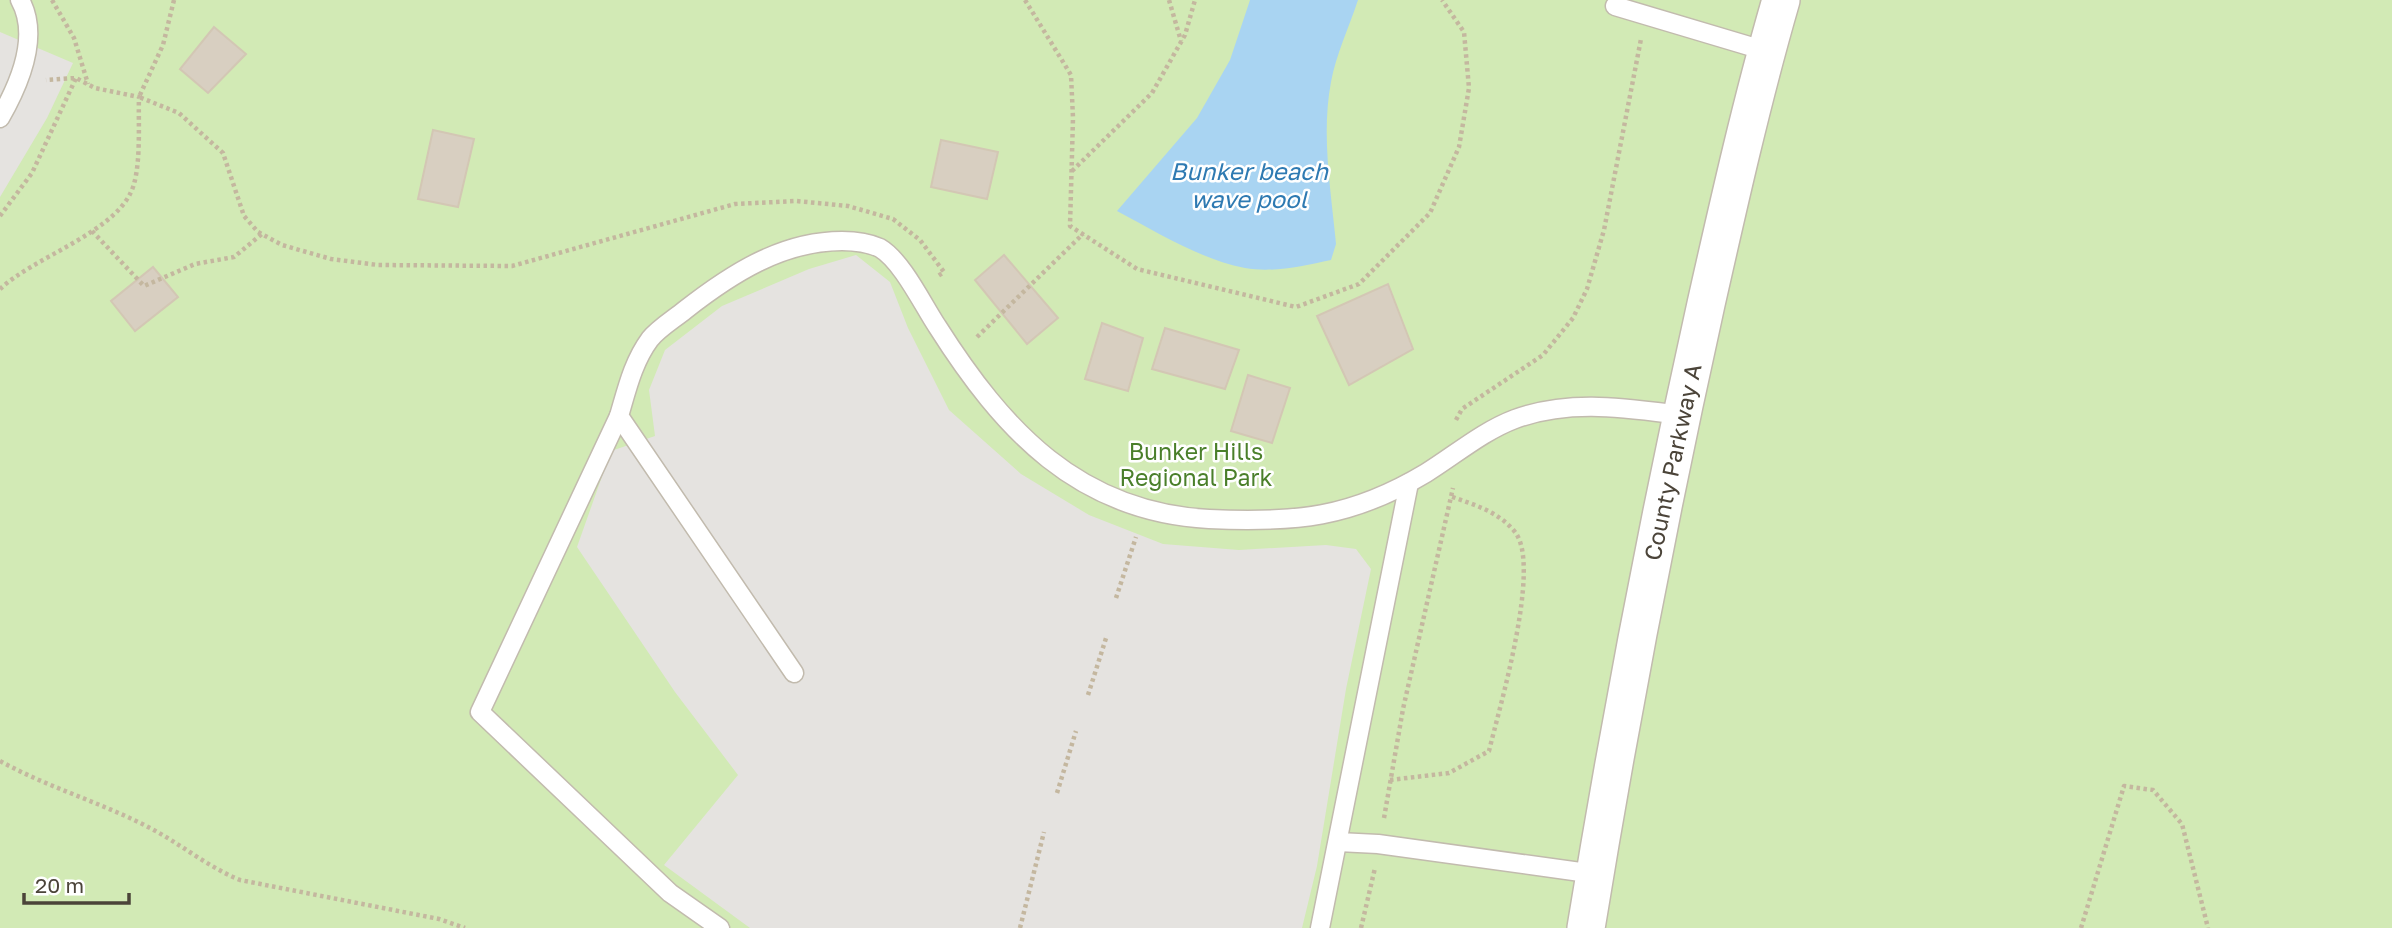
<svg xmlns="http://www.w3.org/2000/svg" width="2392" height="928" viewBox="0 0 2392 928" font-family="'Golos Text',sans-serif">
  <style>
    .green { fill: #d2eab5 }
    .parking { fill: #e5e3e0 }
    .water { fill: #a9d4f2 }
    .building { fill: #d8cfc1; stroke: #d3c7b4; stroke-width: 2 }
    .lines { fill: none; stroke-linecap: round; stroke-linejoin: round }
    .lane-casing { stroke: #c2bbae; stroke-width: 21 }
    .street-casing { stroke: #c2bbae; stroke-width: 40 }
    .path { stroke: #c4b79f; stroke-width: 4.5; stroke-dasharray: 3.5 3.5; stroke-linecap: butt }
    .lane { stroke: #fff; stroke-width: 18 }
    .street { stroke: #fff; stroke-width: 37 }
    .labels { text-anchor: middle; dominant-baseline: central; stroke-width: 5; stroke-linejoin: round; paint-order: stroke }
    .park-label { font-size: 23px; fill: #4a7f2a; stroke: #fff }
    .street-label { font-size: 23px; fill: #4b4439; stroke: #fff }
    .water-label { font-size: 24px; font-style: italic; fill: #2e7ab2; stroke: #fff }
  </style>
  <rect width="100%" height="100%" fill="#f6f3ec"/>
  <rect class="green" x="0" y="0" width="2392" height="928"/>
  <g class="parking">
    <path d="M0,32l73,31 -26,55 -47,79z"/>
    <path d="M856,255l34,27 18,46 41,82 72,64 68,41 74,29 76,6 87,-5 30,4 15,20 -25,120 -29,177 -15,62h-552l-86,-63 74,-90 -63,-83 -98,-145 34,-96 44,-15 -6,-46 16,-40 57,-44 87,-37z"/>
  </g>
  <path class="water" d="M1250,0h108c-9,27 -22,55 -27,82 -10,53 0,108 5,162l-5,16c-28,6 -58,13 -86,8 -46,-9 -88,-36 -128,-57l80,-93 33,-58z"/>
  <g class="building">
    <path d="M214,27l32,27 -38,39 -28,-24z"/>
    <path d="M433,130l41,9 -16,68 -40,-8z"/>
    <path d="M941,140l57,12 -11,47 -56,-12z"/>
    <path d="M1004,255l54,63 -31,26 -52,-64z"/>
    <path d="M153,267l25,30 -43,34 -24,-30z"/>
    <path d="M1388,284l25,65 -64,36 -32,-69z"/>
    <path d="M1102,323l41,15 -15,53 -43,-12z"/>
    <path d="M1165,328l74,22 -14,39 -73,-20z"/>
    <path d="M1248,375l42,13 -18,55 -41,-12z"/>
  </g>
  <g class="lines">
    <g class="lane-casing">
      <g id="lane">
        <path d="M1615,6l151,45"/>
        <path d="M0,118c19,-33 40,-82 20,-118"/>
        <path d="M619,416l-139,296 190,181 50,35"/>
        <path d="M794,673l-175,-257c8,-27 14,-54 31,-77 9,-11 24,-20 35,-29 46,-36 97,-69 157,-69 11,0 27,2 38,7 22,13 43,57 57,78 66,104 141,186 272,193 86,4 142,-1 217,-46 29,-18 57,-42 89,-54 55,-20 110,-11 166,-4"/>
        <path d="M1338,842l40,2 217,30"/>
        <path d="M1320,928l89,-445"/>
      </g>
    </g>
    <g class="street-casing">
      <path id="street" d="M1586,928c34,-209 74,-417 120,-624 23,-102 46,-204 75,-304"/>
    </g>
    <g class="path">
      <path d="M52,0l22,38 14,46"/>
      <path d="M174,0l-11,45 -24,52 40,16 44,40 21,63 14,16 24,13 49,14 47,6 134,1 223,-62 61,-3 52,5 45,13 27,21 24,32 -6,4"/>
      <path d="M1025,0l46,75 2,43 -3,108 67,43 159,38 63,-23 71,-71 29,-66 10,-59 -5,-56 -22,-32"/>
      <path d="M1169,0l12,41"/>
      <path d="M1072,171l80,-78 33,-58 10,-35"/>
      <path d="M0,216l32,-43 44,-95"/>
      <path d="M92,231l52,55 51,-22 39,-7 28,-23"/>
      <path d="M0,289c33,-31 110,-55 130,-95 12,-22 8,-71 9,-97l-44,-9 -19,-10 -30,2"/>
      <path d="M977,337l106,-103"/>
      <path d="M1456,420l6,-11 81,-54 30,-37 14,-29 17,-59 37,-191"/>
      <path d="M1116,598l20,-61"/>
      <path d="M1088,695l19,-60"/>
      <path d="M0,761c49,27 103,42 152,68 30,16 56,38 88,51l199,39 26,9"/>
      <path d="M1390,780l59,-7 40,-22c10,-42 53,-185 26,-219 -17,-21 -41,-27 -65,-36"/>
      <path d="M1057,793l19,-62"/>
      <path d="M1384,818l19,-109 50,-221"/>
      <path d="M1020,928l24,-96"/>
      <path d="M1361,928l14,-60"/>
      <path d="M2081,928l43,-142 29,4 29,34 26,104"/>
    </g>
    <use href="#lane" class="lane"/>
    <use href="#street" class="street"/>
  </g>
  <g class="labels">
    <g class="park-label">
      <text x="1196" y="451">Bunker Hills<tspan x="1196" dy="26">Regional Park</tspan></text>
    </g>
    <g class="street-label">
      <text transform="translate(1672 462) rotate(-78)">County Parkway A</text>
    </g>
    <g class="water-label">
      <text x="1249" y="170">Bunker beach<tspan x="1249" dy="28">wave pool</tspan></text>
    </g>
  </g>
  <path d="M24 893v10h105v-10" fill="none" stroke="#4b4439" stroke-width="3.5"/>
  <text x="35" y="893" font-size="21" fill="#4b4439" stroke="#ffffff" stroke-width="5" paint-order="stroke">20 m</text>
</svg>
